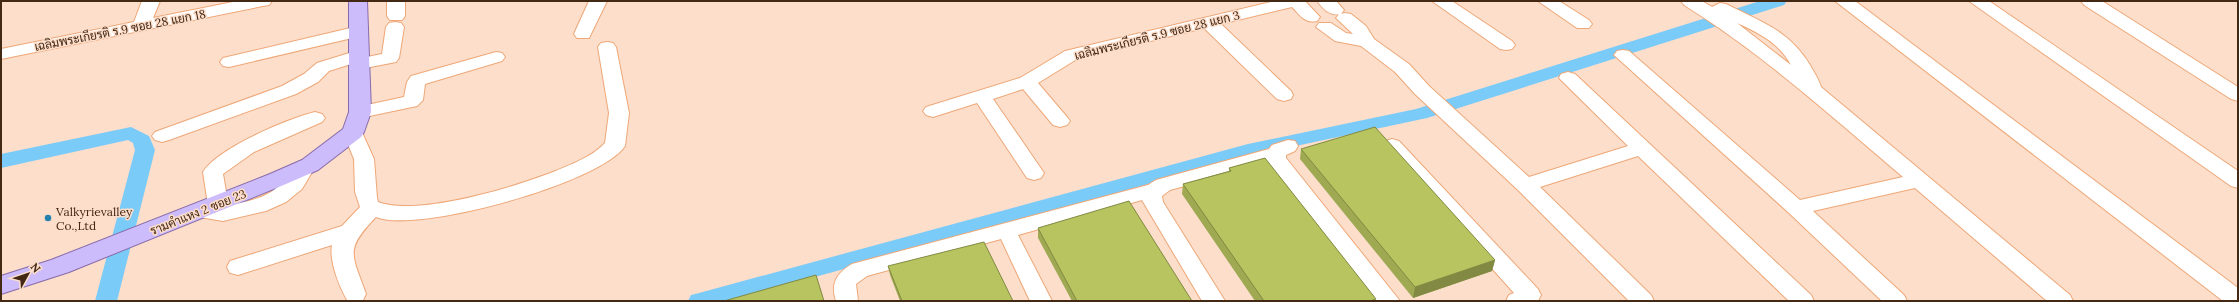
<svg xmlns="http://www.w3.org/2000/svg" width="2239" height="302" viewBox="0 0 2239 302" font-family="Lora,Sarabun,serif">
  <style>
    .lines { fill: none; stroke-linecap: round; stroke-linejoin: round }
    .canal { fill: #7bcbf8; fill-rule: evenodd }
    .minor-casing { stroke: #eea777; stroke-width: 2 }
    .major-casing { stroke: #876ba9; stroke-width: 2 }
    .minor { fill: #fff; fill-rule: evenodd }
    .major { fill: #cdbcfb; fill-rule: evenodd }
    .wall { fill: #9ea952 }
    .shaded-wall { fill: #818942 }
    .building { fill: #b8c45f; stroke: #818942 }
    .poi-dot { fill: #2481ae; stroke: #fcdecb; stroke-width: 1.5 }
    .labels { text-anchor: middle; dominant-baseline: central; stroke-width: 3; stroke-linejoin: round; paint-order: stroke }
    .street-label { font-size: 12px; fill: #432814; stroke: #fcdecb }
    .poi-label { font-size: 12px; fill: #432814; stroke: #fcdecb; text-anchor: start }
  </style>
  <rect width="100%" height="100%" fill="#fcdecb"/>
  <g class="lines">
    <g class="canal">
      <path d="M1760,1h27l-3,4 -357,113 -178,38 -520,145h-41l3,-6 8,-2 549,-149 168,-35z"/>
      <path d="M131,127l18,9 6,14 -38,151h-22l40,-151 -2,-7 -5,-3 -127,28v-14z"/>
    </g>
    <g class="minor-casing">
      <g id="minor">
        <path d="M142,1h18l-7,17 85,-17h34l-3,4 -6,1 -262,53v-10l133,-27z"/>
        <path d="M387,1h18v15l-3,4h-12l-3,-4z"/>
        <path d="M589,1h18l-18,37h-12l-3,-4z"/>
        <path d="M1275,1h30l15,16 -3,4c-12,3 -17,-6 -25,-14l-71,17 70,67 2,4 -2,4 -7,2 -7,-2 -73,-71 -127,31 -39,24 29,34 3,4 -3,4 -7,2 -7,-2 -30,-36 -30,10 51,74 -3,5 -7,2 -7,-2 -50,-75 -44,14 -7,-2 -3,-4 3,-4 94,-29 45,-27z"/>
        <path d="M1317,1h19l8,9 -3,4c-11,2 -17,-4 -24,-13z"/>
        <path d="M1432,1h20l60,40 3,4 -3,4 -6,1 -6,-1z"/>
        <path d="M1538,1h21l30,19 3,4 -3,4h-12z"/>
        <path d="M1681,1h21l10,6 8,-4 6,1c35,18 63,26 84,61 4,7 9,15 11,22l249,208 3,6h-26l-132,-113 -102,23 91,84 3,6h-25l-93,-88 -175,-158 3,-4 6,-1 6,1 171,149 103,-23c-71,-60 -140,-123 -219,-172zM1737,23c22,10 42,20 54,42z"/>
        <path d="M1835,1h20l383,287v13h-15z"/>
        <path d="M1969,1h20l249,170v17l-7,-2z"/>
        <path d="M2081,1h21l136,86v14l-7,-2 -147,-94z"/>
        <path d="M1345,13l6,1 15,12 8,13 35,25 20,22 100,91 99,-31 -69,-68 2,-4 7,-2 7,2 236,221 3,6h-25l-151,-145 -98,31 111,108 3,6h-25l-111,-111 -103,-96 -20,-22 -34,-26 -26,-5 -19,-14 3,-4h12l15,10 7,1 -17,-16 3,-4z"/>
        <path d="M395,22l6,1 3,4 -5,31 -3,4 -36,7 -6,-1 -3,-4 -22,7 -11,11 -22,12 -127,46 -7,2 -7,-2 -3,-4 3,-4 127,-46 22,-12 13,-11 42,-13 6,1 3,4 -1,2 15,-3 4,-27 3,-4z"/>
        <path d="M359,26l6,1 3,4 -3,4 -136,32 -6,-1 -3,-4 3,-4z"/>
        <path d="M607,42l6,1 3,4 13,66 -4,33c-24,37 -209,88 -249,71 -32,33 -24,37 -10,77l-3,6h-16c-8,-14 -18,-39 -15,-55l-94,30 -8,-2 -3,-6 3,-6 112,-35 18,-19 -5,-15 -1,-33 -11,-27 3,-4 7,-2 7,2 14,31 3,39 1,4c42,17 170,-23 210,-46 6,-3 12,-8 17,-13l4,-30 -11,-66 3,-4z"/>
        <path d="M496,52l6,1 3,4 -3,4 -77,23 -2,16 -6,6 -57,12 -7,-2 -3,-4 3,-4 51,-11 3,-15 4,-6z"/>
        <path d="M315,112l7,2 3,4 -3,4 -68,30 -31,22 5,29 -2,3c37,-8 51,-10 72,-44l7,-2 7,2 3,5 -13,22 -16,13 -20,9 -43,10 -29,-5 -4,-5 4,-5 14,-1 -5,-33c15,-24 84,-53 112,-60z"/>
        <path d="M1392,139l7,2 139,148 3,6 -3,6h-32l3,-6 5,-2 -129,-144 -3,-4 3,-4z"/>
        <path d="M1288,140l7,1 3,5 -3,5 -9,4v3l114,143h-24l-108,-138 -98,27 -8,6 1,6 62,99h-23l-60,-101 -124,35 34,66h-22l-29,-62 -134,37 -11,8 2,17h-22c-6,-18 1,-28 16,-37l296,-79 8,-5 113,-31 3,-4z"/>
      </g>
    </g>
    <g class="major-casing">
      <path id="major" d="M349,1h18l4,111 -7,20 -3,5 -43,33 -32,14 -217,88 -68,22v-18l50,-16 219,-86 32,-14 41,-31 6,-17z"/>
    </g>
    <use href="#minor" class="minor"/>
    <use href="#major" class="major"/>
  </g>
  <g class="wall">
    <path d="M1301,149l194,111 -3,11 -79,27 -113,-139z"/>
    <path d="M1229,168l147,133h-121l-73,-107 1,-10 46,-13z"/>
    <path d="M1038,228l154,73h-120l-34,-63z"/>
    <path d="M888,266l125,35h-113l-10,-26z"/>
  </g>
  <path class="shaded-wall" d="M1495,260l-3,11 -79,27 2,-11z"/>
  <g class="building">
    <path d="M1375,127l120,133 -80,27 -114,-138z"/>
    <path d="M1265,158l111,141 -6,2h-106l-81,-117 48,-13 -2,-3z"/>
    <path d="M1129,201l63,100h-115l-39,-73z"/>
    <path d="M984,242l29,59h-111l-14,-35z"/>
    <path d="M816,275l8,26h-100z"/>
  </g>
  <circle class="poi-dot" cx="48" cy="218" r="4"/>
  <g class="labels">
    <g class="street-label">
      <text transform="translate(120 30) rotate(-11)">เฉลิมพระเกียรติ ร.9 ซอย 28 แยก 18</text>
      <text transform="translate(1157 35) rotate(-14)">เฉลิมพระเกียรติ ร.9 ซอย 28 แยก 3</text>
      <text transform="translate(198 212) rotate(-22)">รามคำแหง 2 ซอย 23</text>
    </g>
    <g class="poi-label">
      <text x="56" y="211">Valkyrievalley<tspan x="56" dy="14">Co.,Ltd</tspan></text>
    </g>
  </g>
  <rect width="2239" height="302" fill="none" stroke="#432814" stroke-width="4"/>
  <g transform="translate(28 274) rotate(50)" stroke="#fcdecb" stroke-width="3" paint-order="stroke">
  <path d="M0-3L7 15L0 10L-7 15Z" fill="#432814"/>
  <text y="-6" font-size="11" font-weight="bold" text-anchor="middle" fill="#432814">N</text>
  </g>
</svg>
